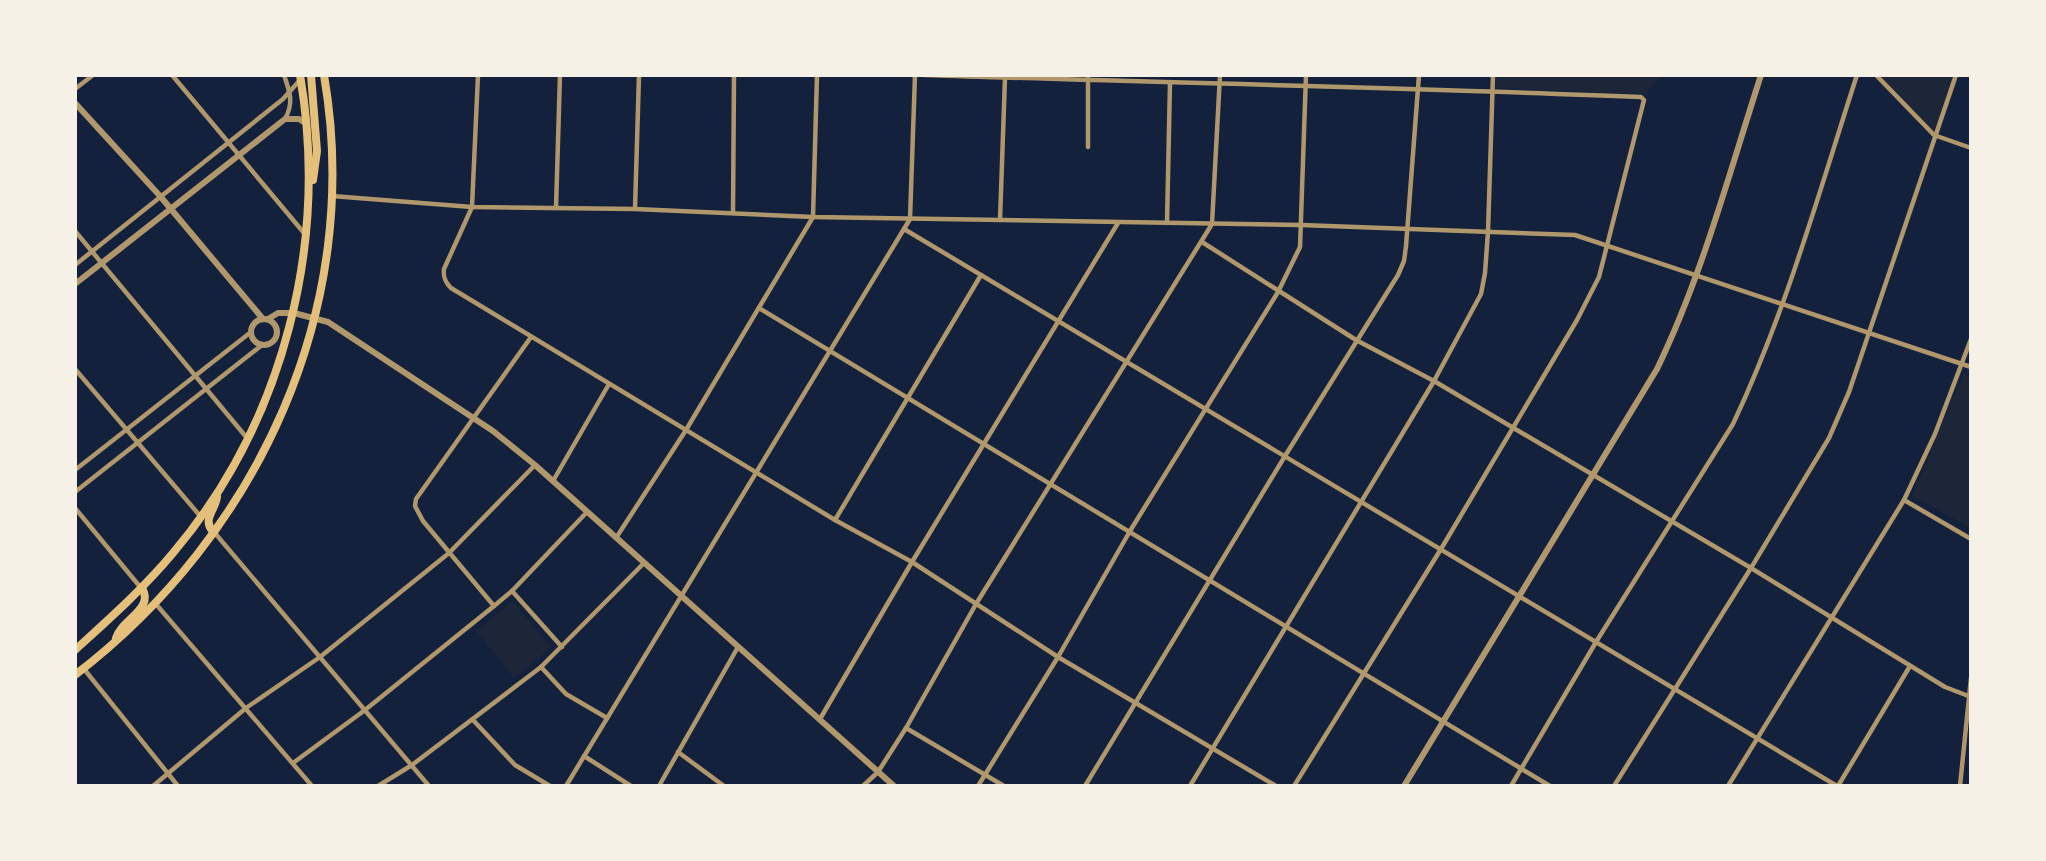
<svg xmlns="http://www.w3.org/2000/svg" width="2046" height="861" viewBox="0 0 2046 861" font-family="'Nunito Sans',sans-serif">
  <style>
    .green { fill: #1d2539 }
    .lines { fill: none; stroke-linecap: round; stroke-linejoin: round }
    .minor { stroke: #b1986c; stroke-width: 4.5 }
    .tertiary { stroke: #b1986c; stroke-width: 6 }
    .trunk { stroke: #e5c07b; stroke-width: 8 }
  </style>
  <rect width="100%" height="100%" fill="#14213d"/>
  <g class="green">
    <path d="M1496,75h166l-17,19 -149,-6z"/>
    <path d="M1876,75h80l-22,60z"/>
    <path d="M1963,374l8,3v151l-59,-32z"/>
    <path d="M513,601l38,47 -37,30 -38,-47z"/>
  </g>
  <g class="lines">
    <g class="minor">
      <path d="M172,75l132,158"/>
      <path d="M284,75c6,17 10,28 1,44"/>
      <path d="M478,75l-6,132 -28,62c-1,8 1,13 7,19l384,232 77,42 146,95 218,129"/>
      <path d="M924,75c239,8 478,12 717,22l3,3 -45,177 -22,43 -136,229 -147,237"/>
      <path d="M1876,75l58,60 37,13"/>
      <path d="M75,89l18,-14"/>
      <path d="M1088,147v-72"/>
      <path d="M332,196l140,11 163,2 178,8 488,8 274,10 396,132"/>
      <path d="M556,208l4,-133"/>
      <path d="M635,209l4,-134"/>
      <path d="M733,213l1,-138"/>
      <path d="M1000,220l5,-142"/>
      <path d="M1167,223l3,-140"/>
      <path d="M904,229l933,557"/>
      <path d="M75,231l172,207"/>
      <path d="M1202,242l154,98 78,41 317,187 194,119 26,10"/>
      <path d="M75,265l208,-166 17,-19"/>
      <path d="M759,308l791,478"/>
      <path d="M75,369l126,148"/>
      <path d="M75,470l176,-138"/>
      <path d="M553,481l56,-97"/>
      <path d="M75,492l187,-147"/>
      <path d="M1904,500l67,39"/>
      <path d="M75,508l66,80"/>
      <path d="M835,520l146,-245"/>
      <path d="M214,532l215,254"/>
      <path d="M616,538l70,-108 127,-213 4,-142"/>
      <path d="M512,591l50,56"/>
      <path d="M155,603l157,183"/>
      <path d="M494,606l-71,-85 -8,-15 1,-7 115,-162"/>
      <path d="M541,667l25,27 41,24"/>
      <path d="M84,669l94,117"/>
      <path d="M820,719l92,-157 206,-339"/>
      <path d="M473,720l42,45 35,21"/>
      <path d="M906,728l98,58"/>
      <path d="M678,752l46,34"/>
      <path d="M584,756l47,30"/>
      <path d="M293,763l72,-53 129,-104 18,-15 75,-79"/>
      <path d="M153,786l93,-78 74,-51 129,-104 86,-88"/>
      <path d="M378,786l34,-21 129,-98 103,-104"/>
      <path d="M566,786l344,-567 5,-144"/>
      <path d="M659,786l79,-139"/>
      <path d="M863,786l15,-14 28,-44 70,-124 236,-380 8,-149"/>
      <path d="M978,786l80,-129 72,-126 148,-239 22,-45 6,-172"/>
      <path d="M1085,786l200,-330 113,-181 6,-14 2,-15 13,-171"/>
      <path d="M1190,786l244,-405 47,-87 4,-21 3,-41 5,-157"/>
      <path d="M1511,786l85,-144 137,-218c53,-112 86,-232 124,-349"/>
      <path d="M1614,786l137,-218 78,-130 20,-46 107,-317"/>
      <path d="M1728,786l176,-286 31,-66 36,-95"/>
      <path d="M1838,786l72,-120"/>
      <path d="M1960,786l11,-108"/>
    </g>
    <g class="tertiary">
      <path d="M75,103l85,93 103,123"/>
      <path d="M75,284l210,-165h14l8,5"/>
      <circle cx="264" cy="332" r="13"/>
      <path d="M268,319l10,-6h16l34,9 165,109 42,34 359,321"/>
      <path d="M1404,786l253,-417c45,-93 72,-195 104,-294"/>
    </g>
    <g class="trunk">
      <path d="M311,75l6,76 -4,29"/>
      <path d="M213,532c-11,-13 2,-21 4,-35"/>
      <path d="M116,638c5,-18 39,-29 26,-50"/>
      <path d="M75,650c34,-31 69,-62 98,-97 111,-131 156,-310 127,-478"/>
      <path d="M75,675c184,-141 289,-368 249,-600"/>
    </g>
  </g>
  <rect width="2046" height="861" fill="none" stroke="#f6f1e7" stroke-width="154"/>
</svg>
